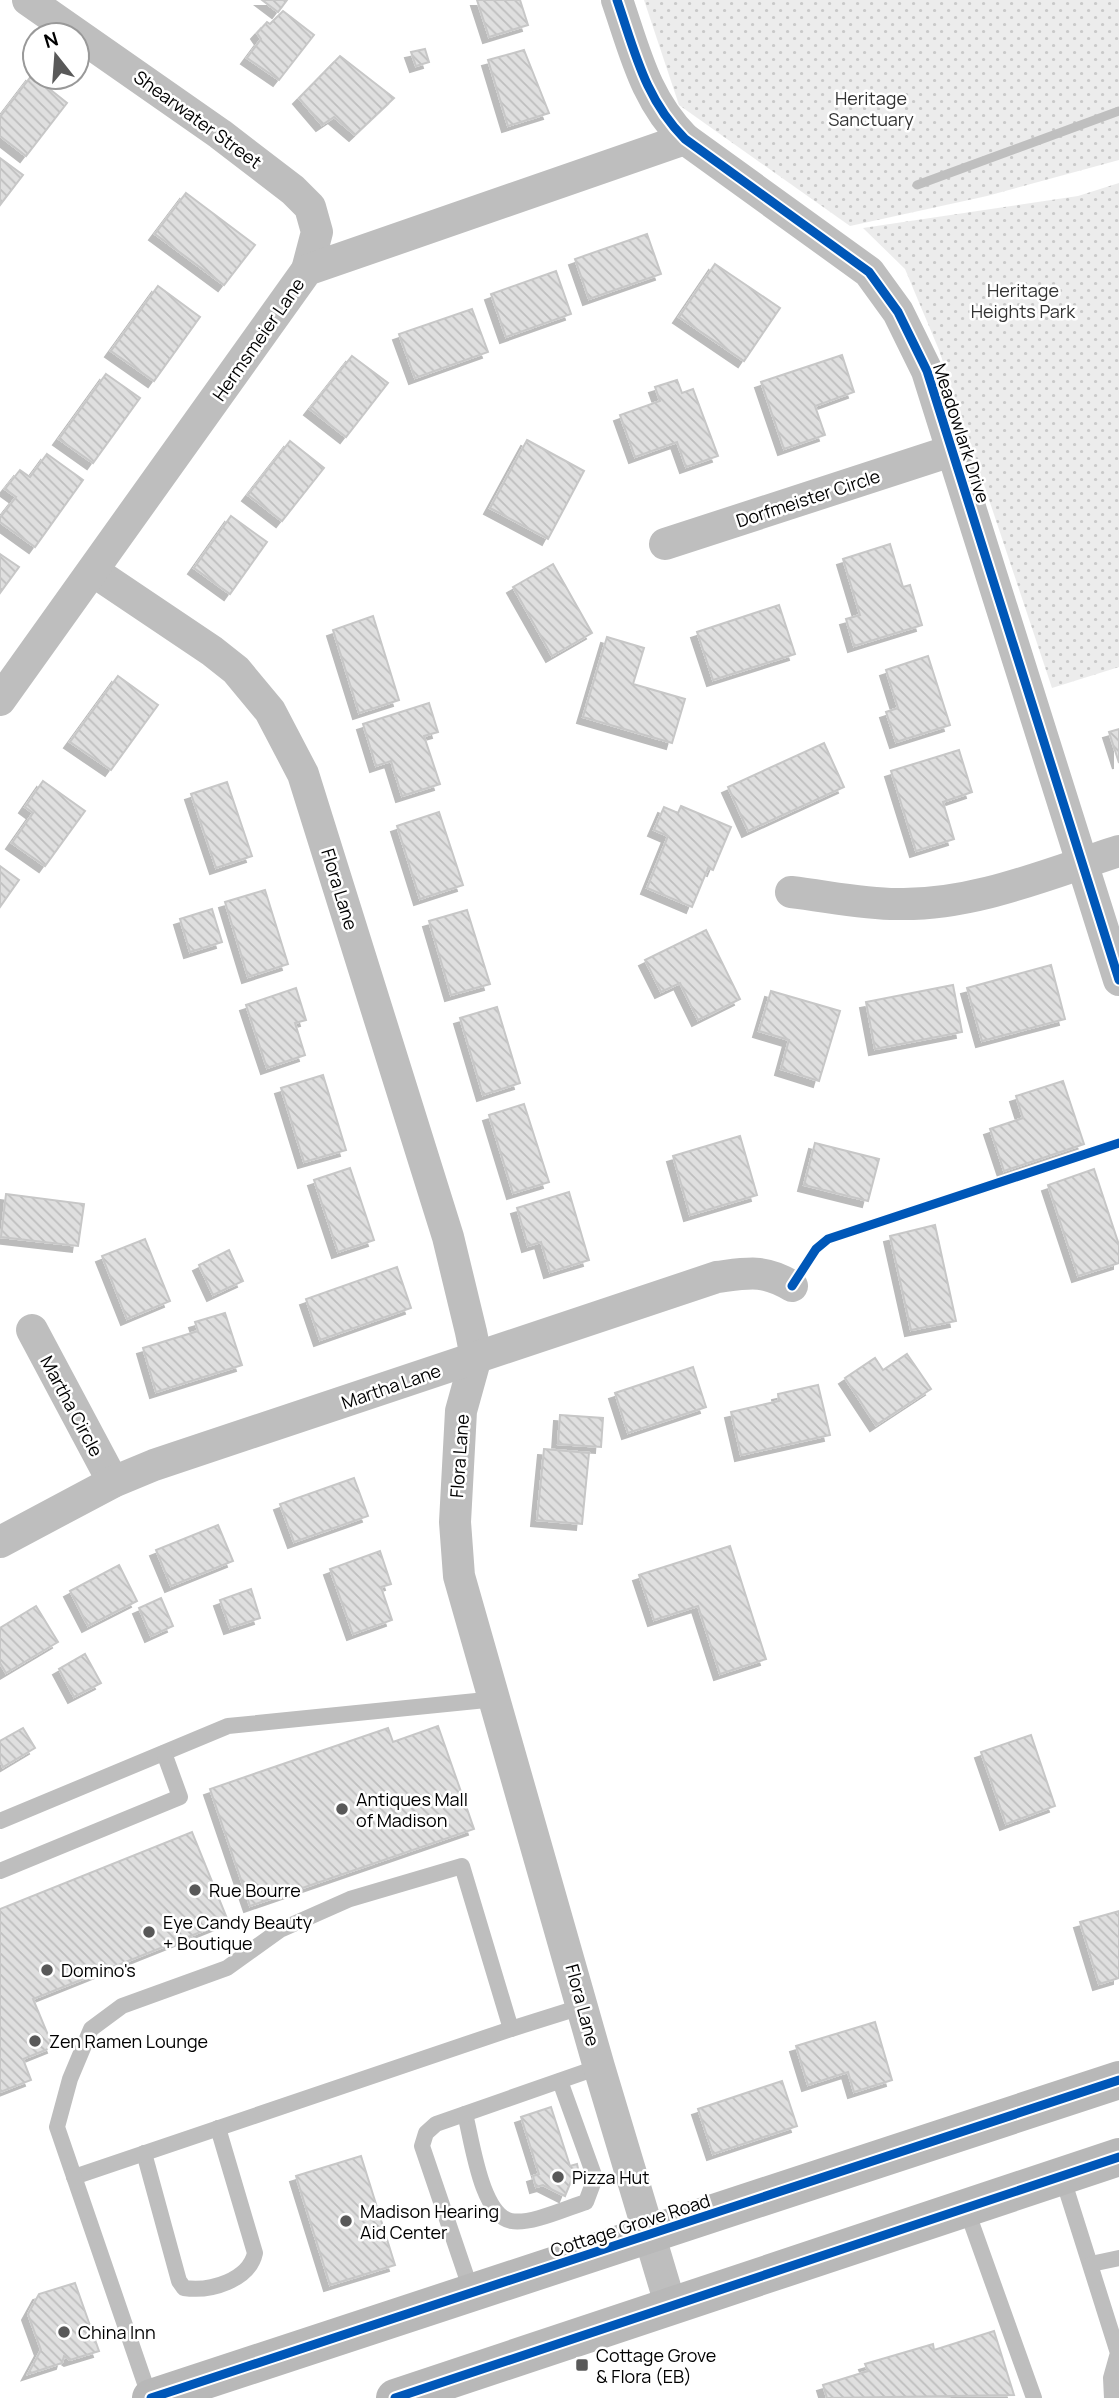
<svg xmlns="http://www.w3.org/2000/svg" width="1119" height="2398" viewBox="0 0 1119 2398" font-family="Manrope,sans-serif">
  <style>
    .park { fill: url(#park-dots) }
    .lines { fill: none; stroke-linecap: round; stroke-linejoin: round }
    .stream { stroke: #bfbfbf; stroke-width: 9 }
    .building { fill: url(#building-back-hatch); stroke: #c7c7c7; stroke-width: 2; filter: url(#shadow) }
    .lane { stroke: #bebebe; stroke-width: 16 }
    .street { stroke: #bebebe; stroke-width: 32 }
    .secondary { stroke: #b8b8b8; stroke-width: 38 }
    .cycleway-casing { stroke: #fff; stroke-width: 13 }
    .cycleway { stroke: #0057b8; stroke-width: 9 }
    .poi-dot { fill: #595959; stroke: #fff; stroke-width: 2.5 }
    .labels { text-anchor: middle; dominant-baseline: central; stroke-width: 5; stroke-linejoin: round; paint-order: stroke }
    .park-label { font-size: 18px; fill: #333; stroke: #fff }
    .street-label { font-size: 18px; fill: #000; stroke: #fff }
    .poi-label { font-size: 18px; fill: #000; stroke: #fff; text-anchor: start }
  </style>
  <defs>
    <pattern id="park-dots" width="8" height="8" patternUnits="userSpaceOnUse" patternTransform="scale(1.75)"><rect width="8" height="8" fill="#ececec"/><path d="M2 2h.1M6 6h.1" fill="none" stroke="#c9c9c9" stroke-width="1.8" stroke-linecap="round"/></pattern>
    <pattern id="building-back-hatch" width="6" height="6" patternUnits="userSpaceOnUse" patternTransform="scale(1.75)"><rect width="6" height="6" fill="#dfdfdf"/><path d="M-1 5l2 2M0 0l6 6M5-1l2 2" fill="none" stroke="#bebebe"/></pattern>
    <filter id="shadow"><feDropShadow dx="-6" dy="6" stdDeviation="0" flood-color="#0004"/></filter>
  </defs>
  <rect width="100%" height="100%" fill="#fff"/>
  <g class="park">
    <path d="M644,0h475v160l-132,36 -137,30 -171,-121z"/>
    <path d="M1119,183v484l-67,21 -113,-338 -34,-81 -42,-41 215,-32z"/>
  </g>
  <g class="lines">
    <path class="stream" d="M917,185l202,-74"/>
  </g>
  <g class="building">
    <path d="M262,0h25l-9,12z"/>
    <path d="M477,0h43l8,25 -39,12z"/>
    <path d="M283,11l31,24 -35,45 -32,-22 14,-19 -4,-6 10,-11 3,2z"/>
    <path d="M425,49l4,13 -13,4 -5,-14z"/>
    <path d="M524,50l25,63 -41,13 -20,-66z"/>
    <path d="M340,56l54,42 -39,37 -21,-18 -12,8 -23,-27z"/>
    <path d="M32,75l35,28 -41,53 -26,-20v-19z"/>
    <path d="M0,158l23,17 -23,30z"/>
    <path d="M186,193l69,52 -31,40 -69,-51z"/>
    <path d="M647,234l14,40 -72,25 -14,-40z"/>
    <path d="M715,264l65,44 -36,53 -65,-44z"/>
    <path d="M556,271l15,43 -65,23 -15,-43z"/>
    <path d="M158,286l42,31 -46,64 -43,-30z"/>
    <path d="M472,309l16,43 -73,26 -16,-44z"/>
    <path d="M842,355l12,37 -39,14 10,29 -41,14 -23,-67z"/>
    <path d="M352,356l36,27 -42,54 -36,-28z"/>
    <path d="M106,374l34,24 -47,65 -34,-24z"/>
    <path d="M677,380l5,13 11,-4 25,67 -32,11 -9,-25 -42,15 -15,-42 40,-14 -5,-14z"/>
    <path d="M527,440l57,31 -36,68 -58,-31z"/>
    <path d="M290,441l34,27 -42,53 -34,-26z"/>
    <path d="M47,454l36,26 -48,67 -35,-25v-4l16,-21 -11,-8 15,-19 10,7z"/>
    <path d="M231,516l36,26 -37,52 -36,-26z"/>
    <path d="M890,544l13,43 7,-2 12,40 -68,21 -8,-27 14,-4 -17,-56z"/>
    <path d="M0,554l19,13 -19,26z"/>
    <path d="M553,564l39,69 -40,23 -39,-69z"/>
    <path d="M779,605l16,49 -82,26 -16,-48z"/>
    <path d="M373,616l26,84 -40,13 -26,-83z"/>
    <path d="M607,637l37,11 -11,36 52,15 -13,44 -89,-26z"/>
    <path d="M928,656l22,69 -54,17 -10,-30 12,-4 -12,-38z"/>
    <path d="M118,676l40,29 -47,65 -41,-28z"/>
    <path d="M429,703l9,29 -14,4 16,48 -38,12 -11,-35 -15,5 -13,-42z"/>
    <path d="M1119,729v34l-10,-31z"/>
    <path d="M824,743l20,44 -96,44 -20,-44z"/>
    <path d="M959,750l13,42 -29,10 11,37 -38,12 -25,-80z"/>
    <path d="M43,781l42,30 -40,55 -33,-23 21,-30 -8,-6z"/>
    <path d="M227,782l25,74 -36,12 -25,-74z"/>
    <path d="M681,806l50,21 -18,43 -5,-2 -16,39 -45,-19 21,-52 -14,-6 10,-23 14,6z"/>
    <path d="M439,812l24,73 -43,14 -23,-73z"/>
    <path d="M0,866l19,14 -19,27z"/>
    <path d="M265,890l23,74 -40,13 -23,-75z"/>
    <path d="M212,909l10,33 -32,10 -10,-33z"/>
    <path d="M467,910l23,74 -39,11 -22,-74z"/>
    <path d="M706,930l34,69 -42,21 -18,-37 -19,9 -16,-32z"/>
    <path d="M1051,965l14,54 -83,22 -15,-53z"/>
    <path d="M953,985l9,47 -87,17 -9,-47z"/>
    <path d="M296,988l10,32 -11,3 10,32 -38,13 -21,-63z"/>
    <path d="M771,991l69,20 -21,70 -38,-12 8,-29 -30,-9z"/>
    <path d="M497,1007l23,76 -37,12 -23,-77z"/>
    <path d="M323,1075l23,75 -42,12 -23,-74z"/>
    <path d="M1063,1081l21,63 -80,27 -14,-42 33,-11 -7,-22z"/>
    <path d="M524,1104l25,78 -36,11 -24,-78z"/>
    <path d="M740,1136l17,59 -67,20 -17,-59z"/>
    <path d="M815,1143l64,16 -11,42 -64,-16z"/>
    <path d="M350,1168l24,72 -36,12 -24,-72z"/>
    <path d="M1094,1169l25,76v18l-41,13 -30,-91z"/>
    <path d="M569,1192l20,68 -39,12 -9,-30 -13,4 -11,-38z"/>
    <path d="M6,1194l78,10 -6,42 -77,-9z"/>
    <path d="M935,1225l21,96 -45,9 -21,-94z"/>
    <path d="M145,1239l25,62 -43,18 -25,-63z"/>
    <path d="M229,1250l14,31 -30,14 -14,-30z"/>
    <path d="M397,1267l14,41 -91,32 -14,-41z"/>
    <path d="M225,1313l17,52 -86,27 -13,-44 55,-17 -3,-9z"/>
    <path d="M907,1354l24,35 -55,36 -31,-47 30,-20 8,12z"/>
    <path d="M693,1367l13,40 -78,26 -13,-40z"/>
    <path d="M818,1385l12,50 -89,20 -10,-43 48,-11 -1,-7z"/>
    <path d="M560,1415l43,3 -2,29 -43,-3z"/>
    <path d="M544,1449l45,4 -7,71 -45,-4z"/>
    <path d="M354,1478l14,38 -74,26 -14,-38z"/>
    <path d="M218,1525l15,36 -62,25 -15,-36z"/>
    <path d="M730,1546l36,113 -46,15 -22,-68 -44,14 -15,-45z"/>
    <path d="M380,1551l11,33 -10,3 11,33 -39,14 -23,-65z"/>
    <path d="M119,1565l18,36 -49,25 -18,-35z"/>
    <path d="M251,1589l9,29 -30,10 -10,-28z"/>
    <path d="M161,1598l12,28 -22,10 -12,-28z"/>
    <path d="M36,1606l22,36 -52,31 -6,-10v-35z"/>
    <path d="M85,1654l16,29 -27,14 -15,-28z"/>
    <path d="M438,1726l36,103 -224,77 -40,-117 178,-61 5,14z"/>
    <path d="M23,1728l12,20 -32,19 -3,-6v-20z"/>
    <path d="M1031,1735l24,71 -49,18 -25,-72z"/>
    <path d="M192,1832l36,89 -195,78 20,48 -30,12 8,21 -31,12v-183z"/>
    <path d="M1119,1911v67l-20,6 -19,-62z"/>
    <path d="M875,2022l17,58 -38,12 -6,-20 -40,13 -12,-39z"/>
    <path d="M782,2081l15,45 -84,28 -15,-45z"/>
    <path d="M551,2107l19,59 7,-2 2,9 -5,1 -9,22 -22,-11 -7,2 -3,-11 6,-2 -18,-57z"/>
    <path d="M361,2156l34,109 -65,20 -34,-109z"/>
    <path d="M75,2283l24,68 -29,9 -6,-4 -2,7 -34,11 13,-24 -13,-36 11,-20z"/>
    <path d="M994,2331l20,64 -187,3 -4,-13 45,-14 -3,-7 68,-20 1,6z"/>
  </g>
  <g class="lines">
    <g class="lane">
      <path d="M0,1821l228,-95 268,-27"/>
      <path d="M0,1871l180,-74 -16,-44"/>
      <path d="M465,2114c7,26 16,101 46,107 19,4 56,-13 75,-19l9,-24 -35,-97"/>
      <path d="M144,2153l35,128 5,7c27,4 65,-8 71,-35l-37,-125"/>
      <path d="M1062,2176l56,177 -7,25 1,20"/>
      <path d="M74,2177l437,-148"/>
      <path d="M966,2208l68,190"/>
      <path d="M1091,2264l28,-6"/>
      <path d="M472,2293l-50,-147 4,-13 10,-9 163,-57"/>
      <path d="M150,2398l-93,-271 13,-48 21,-50 31,-23 105,-38 53,-38 70,-31 112,-33 49,163 73,-23"/>
    </g>
    <g class="street">
      <path d="M28,0l192,134 73,56 17,17 7,25 -10,38"/>
      <path d="M617,0c18,52 28,99 68,139l184,133 29,40 29,59 192,609"/>
      <path d="M665,544l286,-93"/>
      <path d="M93,571l119,80 24,19 34,41 33,63 145,463 23,95 5,25 -15,54 -6,111 4,54 140,491 72,240"/>
      <path d="M0,700l307,-430 378,-131"/>
      <path d="M791,892c35,4 71,12 106,12 76,2 150,-30 222,-53"/>
      <path d="M32,1330l81,152"/>
      <path d="M0,1542l113,-60 41,-17 563,-188c32,-4 46,-8 75,9"/>
    </g>
    <g class="secondary">
      <path d="M151,2398l968,-318"/>
      <path d="M395,2398l724,-241"/>
    </g>
    <g class="cycleway-casing">
      <g id="cycleway">
        <path d="M617,0c18,52 28,99 68,139l184,133 29,40 29,59 192,609"/>
        <path d="M792,1286l24,-37 12,-10 291,-96"/>
        <path d="M151,2398l968,-318"/>
        <path d="M395,2398l724,-241"/>
      </g>
    </g>
    <use href="#cycleway" class="cycleway"/>
  </g>
  <g class="poi-dot">
    <circle cx="342" cy="1809" r="7"/>
    <circle cx="195" cy="1890" r="7"/>
    <circle cx="149" cy="1932" r="7"/>
    <circle cx="47" cy="1970" r="7"/>
    <circle cx="35" cy="2041" r="7"/>
    <circle cx="558" cy="2177" r="7"/>
    <circle cx="346" cy="2221" r="7"/>
    <circle cx="64" cy="2332" r="7"/>
    <rect x="575" y="2358" width="14" height="14" rx="3.5"/>
  </g>
  <g class="labels">
    <g class="park-label">
      <text x="871" y="98">Heritage<tspan x="871" dy="21">Sanctuary</tspan></text>
      <text x="1023" y="290">Heritage<tspan x="1023" dy="21">Heights Park</tspan></text>
    </g>
    <g class="street-label">
      <text transform="translate(198 119) rotate(36)">Shearwater Street</text>
      <text transform="translate(258 339) rotate(-55)">Hermsmeier Lane</text>
      <text transform="translate(962 433) rotate(72)">Meadowlark Drive</text>
      <text transform="translate(808 498) rotate(-18)">Dorfmeister Circle</text>
      <text transform="translate(340 889) rotate(73)">Flora Lane</text>
      <text transform="translate(391 1386) rotate(-19)">Martha Lane</text>
      <text transform="translate(72 1406) rotate(62)">Martha Circle</text>
      <text transform="translate(459 1456) rotate(-86)">Flora Lane</text>
      <text transform="translate(583 2005) rotate(75)">Flora Lane</text>
      <text transform="translate(630 2225) rotate(-18)">Cottage Grove Road</text>
    </g>
    <g class="poi-label">
      <text x="356" y="1799">Antiques Mall<tspan x="356" dy="21">of Madison</tspan></text>
      <text x="209" y="1890">Rue Bourre</text>
      <text x="163" y="1922">Eye Candy Beauty<tspan x="163" dy="21">+ Boutique</tspan></text>
      <text x="61" y="1970">Domino's</text>
      <text x="49" y="2041">Zen Ramen Lounge</text>
      <text x="572" y="2177">Pizza Hut</text>
      <text x="360" y="2211">Madison Hearing<tspan x="360" dy="21">Aid Center</tspan></text>
      <text x="78" y="2332">China Inn</text>
      <text x="596" y="2355">Cottage Grove<tspan x="596" dy="21">&amp; Flora (EB)</tspan></text>
    </g>
  </g>
  <g transform="translate(56 56) rotate(343)"><circle r="33" fill="#ffffff" stroke="#999999" stroke-width="2"/>
  <path d="M0-5L12 26L0 18L-12 26Z" fill="#595959"/>
  <text y="-10" font-size="19" font-weight="bold" text-anchor="middle" fill="#000000">N</text>
  </g>
</svg>
